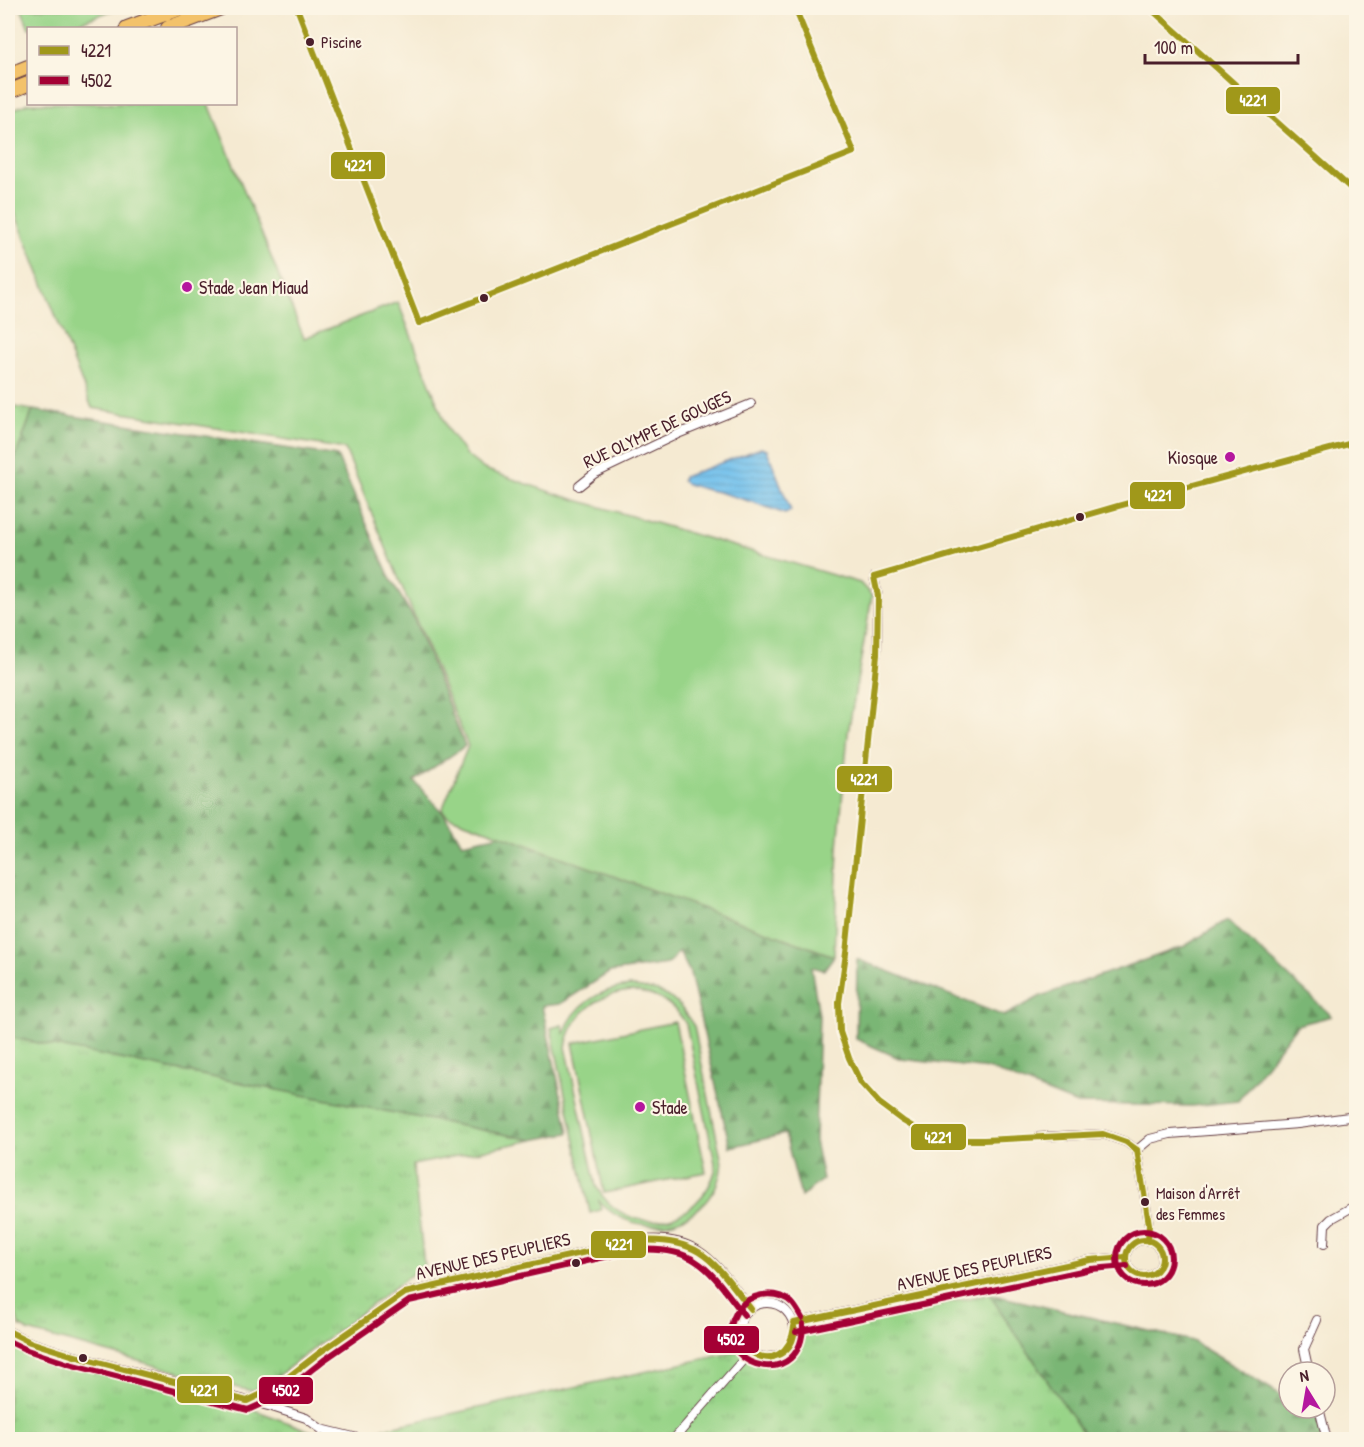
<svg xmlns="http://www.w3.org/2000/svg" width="1364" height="1447" viewBox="0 0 1364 1447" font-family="'Patrick Hand',sans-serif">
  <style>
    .grass { fill: url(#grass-tufts); stroke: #717a5a; stroke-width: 1.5 }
    .forest { fill: url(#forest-firs); stroke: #626a50; stroke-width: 1.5 }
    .pitch { fill: #98d488; stroke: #717a5a; stroke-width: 1.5; fill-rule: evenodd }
    .water { fill: url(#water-rules); stroke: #5e708c; stroke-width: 1.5 }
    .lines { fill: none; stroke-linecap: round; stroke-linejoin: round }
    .street-casing { stroke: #643d44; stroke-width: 10 }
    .primary-casing { stroke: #643d44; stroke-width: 16 }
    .street { stroke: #fff; stroke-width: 8 }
    .primary { stroke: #f3c26a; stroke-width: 14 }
    .bus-1-casing { stroke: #fcf5e5; stroke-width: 10 }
    .bus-2-casing { stroke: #fcf5e5; stroke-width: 10 }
    .bus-1 { stroke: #a0981a; stroke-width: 6 }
    .bus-2 { stroke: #a40034; stroke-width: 6 }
    .bus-dot { fill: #4a1f2b; stroke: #fcf5e5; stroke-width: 2 }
    .poi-dot { fill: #b5179e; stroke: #fcf5e5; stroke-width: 2 }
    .labels { text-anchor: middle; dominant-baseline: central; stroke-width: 4.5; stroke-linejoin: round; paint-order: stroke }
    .bus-label { font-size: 16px; fill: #4a1f2b; stroke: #fcf5e5; text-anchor: start }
    .poi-label { font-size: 18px; fill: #4a1f2b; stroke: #fcf5e5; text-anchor: start }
    .street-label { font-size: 18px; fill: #4a1f2b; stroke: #fcf5e5 }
    .line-badge { stroke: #fcf5e5; stroke-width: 2 }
    .badge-label { font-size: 16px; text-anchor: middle; font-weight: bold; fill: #fff }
  </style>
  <defs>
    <pattern id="grass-tufts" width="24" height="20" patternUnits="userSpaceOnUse" patternTransform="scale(1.5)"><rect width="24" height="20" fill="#98d488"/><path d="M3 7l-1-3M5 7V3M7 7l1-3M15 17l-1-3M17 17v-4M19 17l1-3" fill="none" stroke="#84b676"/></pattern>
    <pattern id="forest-firs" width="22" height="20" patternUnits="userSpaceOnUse" patternTransform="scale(1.5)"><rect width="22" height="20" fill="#7ab674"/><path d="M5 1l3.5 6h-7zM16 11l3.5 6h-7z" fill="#66935f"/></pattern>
    <pattern id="water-rules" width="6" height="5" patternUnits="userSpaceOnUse" patternTransform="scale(1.5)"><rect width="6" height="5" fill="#72c1ed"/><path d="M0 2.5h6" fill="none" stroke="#64a5cb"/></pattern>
  </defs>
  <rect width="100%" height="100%" fill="#fcf5e5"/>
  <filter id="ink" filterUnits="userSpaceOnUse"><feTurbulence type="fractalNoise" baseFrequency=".0167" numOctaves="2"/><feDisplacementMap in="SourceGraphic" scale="12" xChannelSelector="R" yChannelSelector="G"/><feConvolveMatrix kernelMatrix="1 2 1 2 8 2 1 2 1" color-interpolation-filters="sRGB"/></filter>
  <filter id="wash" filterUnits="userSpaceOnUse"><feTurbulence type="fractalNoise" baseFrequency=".008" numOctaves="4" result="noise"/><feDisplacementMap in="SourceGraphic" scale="24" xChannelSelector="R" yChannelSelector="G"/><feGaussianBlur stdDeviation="1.35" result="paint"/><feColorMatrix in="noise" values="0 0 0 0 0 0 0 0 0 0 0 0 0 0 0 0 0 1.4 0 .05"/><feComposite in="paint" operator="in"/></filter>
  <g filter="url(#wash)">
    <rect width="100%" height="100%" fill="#f5ead2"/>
    <g class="grass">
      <path d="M8,406l25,4 -25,67z"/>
      <path d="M8,1037l525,103 -120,25 11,100 -161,122 -10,4 -15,-3 -210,-57 -9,-5 -6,-22 -5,-8z"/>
      <path d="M989,1294l203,47 97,59v8h13l22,32h-978l8,-5 386,-84 22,11 25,-5 18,-25z"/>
      <path d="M8,1346l163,38 68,20 92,35h-323z"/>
    </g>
    <g class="forest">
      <path d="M33,410l304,46 54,124 22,37 52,129 -51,35 30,33 18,29 38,-8 334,121 -10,14 -13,-3 8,48 -4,126 8,38 -22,18 -16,-63 -55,13 -40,-174 -11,-22 -11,13 -58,8 -50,32 -18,2 27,127 -36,7 -525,-103v-560z"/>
      <path d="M1227,920l105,96 -35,9 -59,76 -46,5 -115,-2 -88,-35 -88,-10 -45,-20 1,-80 147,57 37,-20 144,-50z"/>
      <path d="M989,1294l203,47 97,59v8h13l20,13 2,18h-237z"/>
    </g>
    <g class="pitch">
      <path d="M21,8h97l-53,20h-36z"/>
      <path d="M28,103l181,1 95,234 94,-36 50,128 18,25 18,14 72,25 304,89 12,13 -24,137 -10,114 -4,109 -386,-140 -6,-6 26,-64 -123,-297 -253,-41 -84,-213v-83z"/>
      <path d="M630,986l27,5 12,6 11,9 14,20 28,137c-5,61 -83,83 -123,38l2,9 -11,3 -39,-185 11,-3 2,8c11,-29 36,-44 66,-47zM630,991c24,2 44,12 56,33l30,144c-15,59 -90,73 -120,18l-30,-139c6,-33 32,-53 64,-56z"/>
      <path d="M675,1022l31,150 -102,21 -31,-150z"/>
    </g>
    <path class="water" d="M761,448l6,2 24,61 -6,3c-22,-9 -45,-16 -67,-22 -12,-3 -26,-4 -36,-11l1,-4z"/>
  </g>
  <g filter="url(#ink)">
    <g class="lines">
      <g class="street-casing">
        <g id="street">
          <path d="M579,486l15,-12 86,-41 71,-29"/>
          <path d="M874,577l4,19 -1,59"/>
          <path d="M1037,1137l66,-3 23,8 11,8"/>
          <path d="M1137,1150l13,-11 20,-5 128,-10 58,-8"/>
          <path d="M1137,1150l12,74 -1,17"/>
          <circle cx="1144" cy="1258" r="18"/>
          <path d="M1324,1244l1,-19 6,-6 25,-14"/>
          <circle cx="767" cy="1330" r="27"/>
          <path d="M794,1323l296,-63 36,-3"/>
          <path d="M8,1331l22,11 41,13 201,52 34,11 15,11 45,11"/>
          <path d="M1309,1372l-5,-23 13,-29"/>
          <path d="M247,1401l27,-13 45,-35 86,-60 230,-52c65,-9 80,23 116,68"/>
          <path d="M1319,1408l8,32"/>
          <path d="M673,1440l77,-88"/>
        </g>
      </g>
      <g class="primary-casing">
        <g id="primary">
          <path d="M127,28l54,-20"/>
          <path d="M168,28l53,-20"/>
          <path d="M8,75l20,-8"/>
          <path d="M8,92l20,-8"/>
        </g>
      </g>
      <use href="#street" class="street"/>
      <use href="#primary" class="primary"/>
      <g class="bus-1-casing">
        <g id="bus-1">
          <path d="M297,8l122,315"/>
          <path d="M795,8l59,144"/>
          <path d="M1150,8l206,185"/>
          <path d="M419,323l435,-171"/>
          <path d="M874,577l4,19 -1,59 -31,298 -7,50 1,29 9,26 12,25 18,20 24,18 24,14 28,5h29l119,-6 23,8 11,8"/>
          <path d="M874,577l244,-71 238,-64"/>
          <path d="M1137,1150l12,74 -1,17"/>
          <circle cx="1144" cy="1258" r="18"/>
          <path d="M794,1323l296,-63 36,-3"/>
          <path d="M8,1331l22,11 41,13 176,46 27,-13 45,-35 86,-60 230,-52c66,-5 78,20 116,68"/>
          <path d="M749,1350c22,18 42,1 45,-23"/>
          <path d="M749,1350c19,17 48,2 45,-23"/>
        </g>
      </g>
      <g class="bus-2-casing">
        <g id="bus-2">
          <circle cx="1144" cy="1258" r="27"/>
          <path d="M802,1318c-3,-5 -6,-11 -10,-15 -13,-12 -35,-11 -48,0 -7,6 -11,14 -13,23 -9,43 72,64 72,-2"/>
          <path d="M796,1332l295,-63 36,-3"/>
          <path d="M8,1341l19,9 42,14 179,46 31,-14 45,-36 85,-59 227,-51c62,-4 73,20 108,65"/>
        </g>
      </g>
      <use href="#bus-1" class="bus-1"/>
      <use href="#bus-2" class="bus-2"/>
    </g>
  </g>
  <g class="bus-dot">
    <circle cx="310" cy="42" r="5"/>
    <circle cx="484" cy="298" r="5"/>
    <circle cx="1080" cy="517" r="5"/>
    <circle cx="1145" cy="1202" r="5"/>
    <circle cx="576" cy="1263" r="5"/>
    <circle cx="83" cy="1358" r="5"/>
  </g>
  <g class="poi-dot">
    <circle cx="187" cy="287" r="6"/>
    <circle cx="1230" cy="457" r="6"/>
    <circle cx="640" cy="1107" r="6"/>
  </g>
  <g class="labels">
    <g class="bus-label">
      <text x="321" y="42">Piscine</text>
      <text x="1156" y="1193">Maison d'Arrêt<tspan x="1156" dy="21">des Femmes</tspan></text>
    </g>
    <g class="poi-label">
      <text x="199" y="287">Stade Jean Miaud</text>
      <text x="1218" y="457" text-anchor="end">Kiosque</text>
      <text x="652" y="1107">Stade</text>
    </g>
    <g class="street-label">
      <text transform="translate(657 429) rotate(-25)">RUE OLYMPE DE GOUGES</text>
      <text transform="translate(493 1256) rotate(-13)">AVENUE DES PEUPLIERS</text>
      <text transform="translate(974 1268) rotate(-12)">AVENUE DES PEUPLIERS</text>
    </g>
  </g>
  <g class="line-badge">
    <rect x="1225" y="86" width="56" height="29" rx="6" fill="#a0981a"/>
    <rect x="330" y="151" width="56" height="29" rx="6" fill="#a0981a"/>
    <rect x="1129" y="481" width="57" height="29" rx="6" fill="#a0981a"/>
    <rect x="836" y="765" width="57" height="28" rx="6" fill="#a0981a"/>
    <rect x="910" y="1123" width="57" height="28" rx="6" fill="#a0981a"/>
    <rect x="590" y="1230" width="57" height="29" rx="6" fill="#a0981a"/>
    <rect x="703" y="1325" width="57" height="29" rx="6" fill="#a40034"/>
    <rect x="176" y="1375" width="57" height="29" rx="6" fill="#a0981a"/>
    <rect x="258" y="1376" width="56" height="29" rx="6" fill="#a40034"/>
  </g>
  <g class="badge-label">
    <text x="1253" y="106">4221</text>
    <text x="358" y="171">4221</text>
    <text x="1158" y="501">4221</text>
    <text x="864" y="785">4221</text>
    <text x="938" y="1143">4221</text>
    <text x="619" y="1250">4221</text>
    <text x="731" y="1345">4502</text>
    <text x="204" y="1396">4221</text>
    <text x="286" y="1396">4502</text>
  </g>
  <rect width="1364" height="1447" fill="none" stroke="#fcf5e5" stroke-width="30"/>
  <rect x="27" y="27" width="210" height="78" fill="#fcf5e5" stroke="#b59f9b" stroke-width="1.5"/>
  <rect x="39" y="46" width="30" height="9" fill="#a0981a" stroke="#b59f9b" stroke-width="1.5"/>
  <text x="81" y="57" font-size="18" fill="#4a1f2b">4221</text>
  <rect x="39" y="76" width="30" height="9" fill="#a40034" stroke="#b59f9b" stroke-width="1.5"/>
  <text x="81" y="87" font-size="18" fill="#4a1f2b">4502</text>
  <g transform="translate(1307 1390) rotate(349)"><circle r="28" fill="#fcf5e5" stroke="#b59f9b" stroke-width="1.5"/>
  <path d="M0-4.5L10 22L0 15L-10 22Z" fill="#b5179e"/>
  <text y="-9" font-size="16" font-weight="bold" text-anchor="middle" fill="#4a1f2b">N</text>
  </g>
  <path d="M1145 54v9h153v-9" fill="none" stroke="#4a1f2b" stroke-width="3"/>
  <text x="1154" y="54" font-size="18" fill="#4a1f2b" stroke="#fcf5e5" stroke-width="4.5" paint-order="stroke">100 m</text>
</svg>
